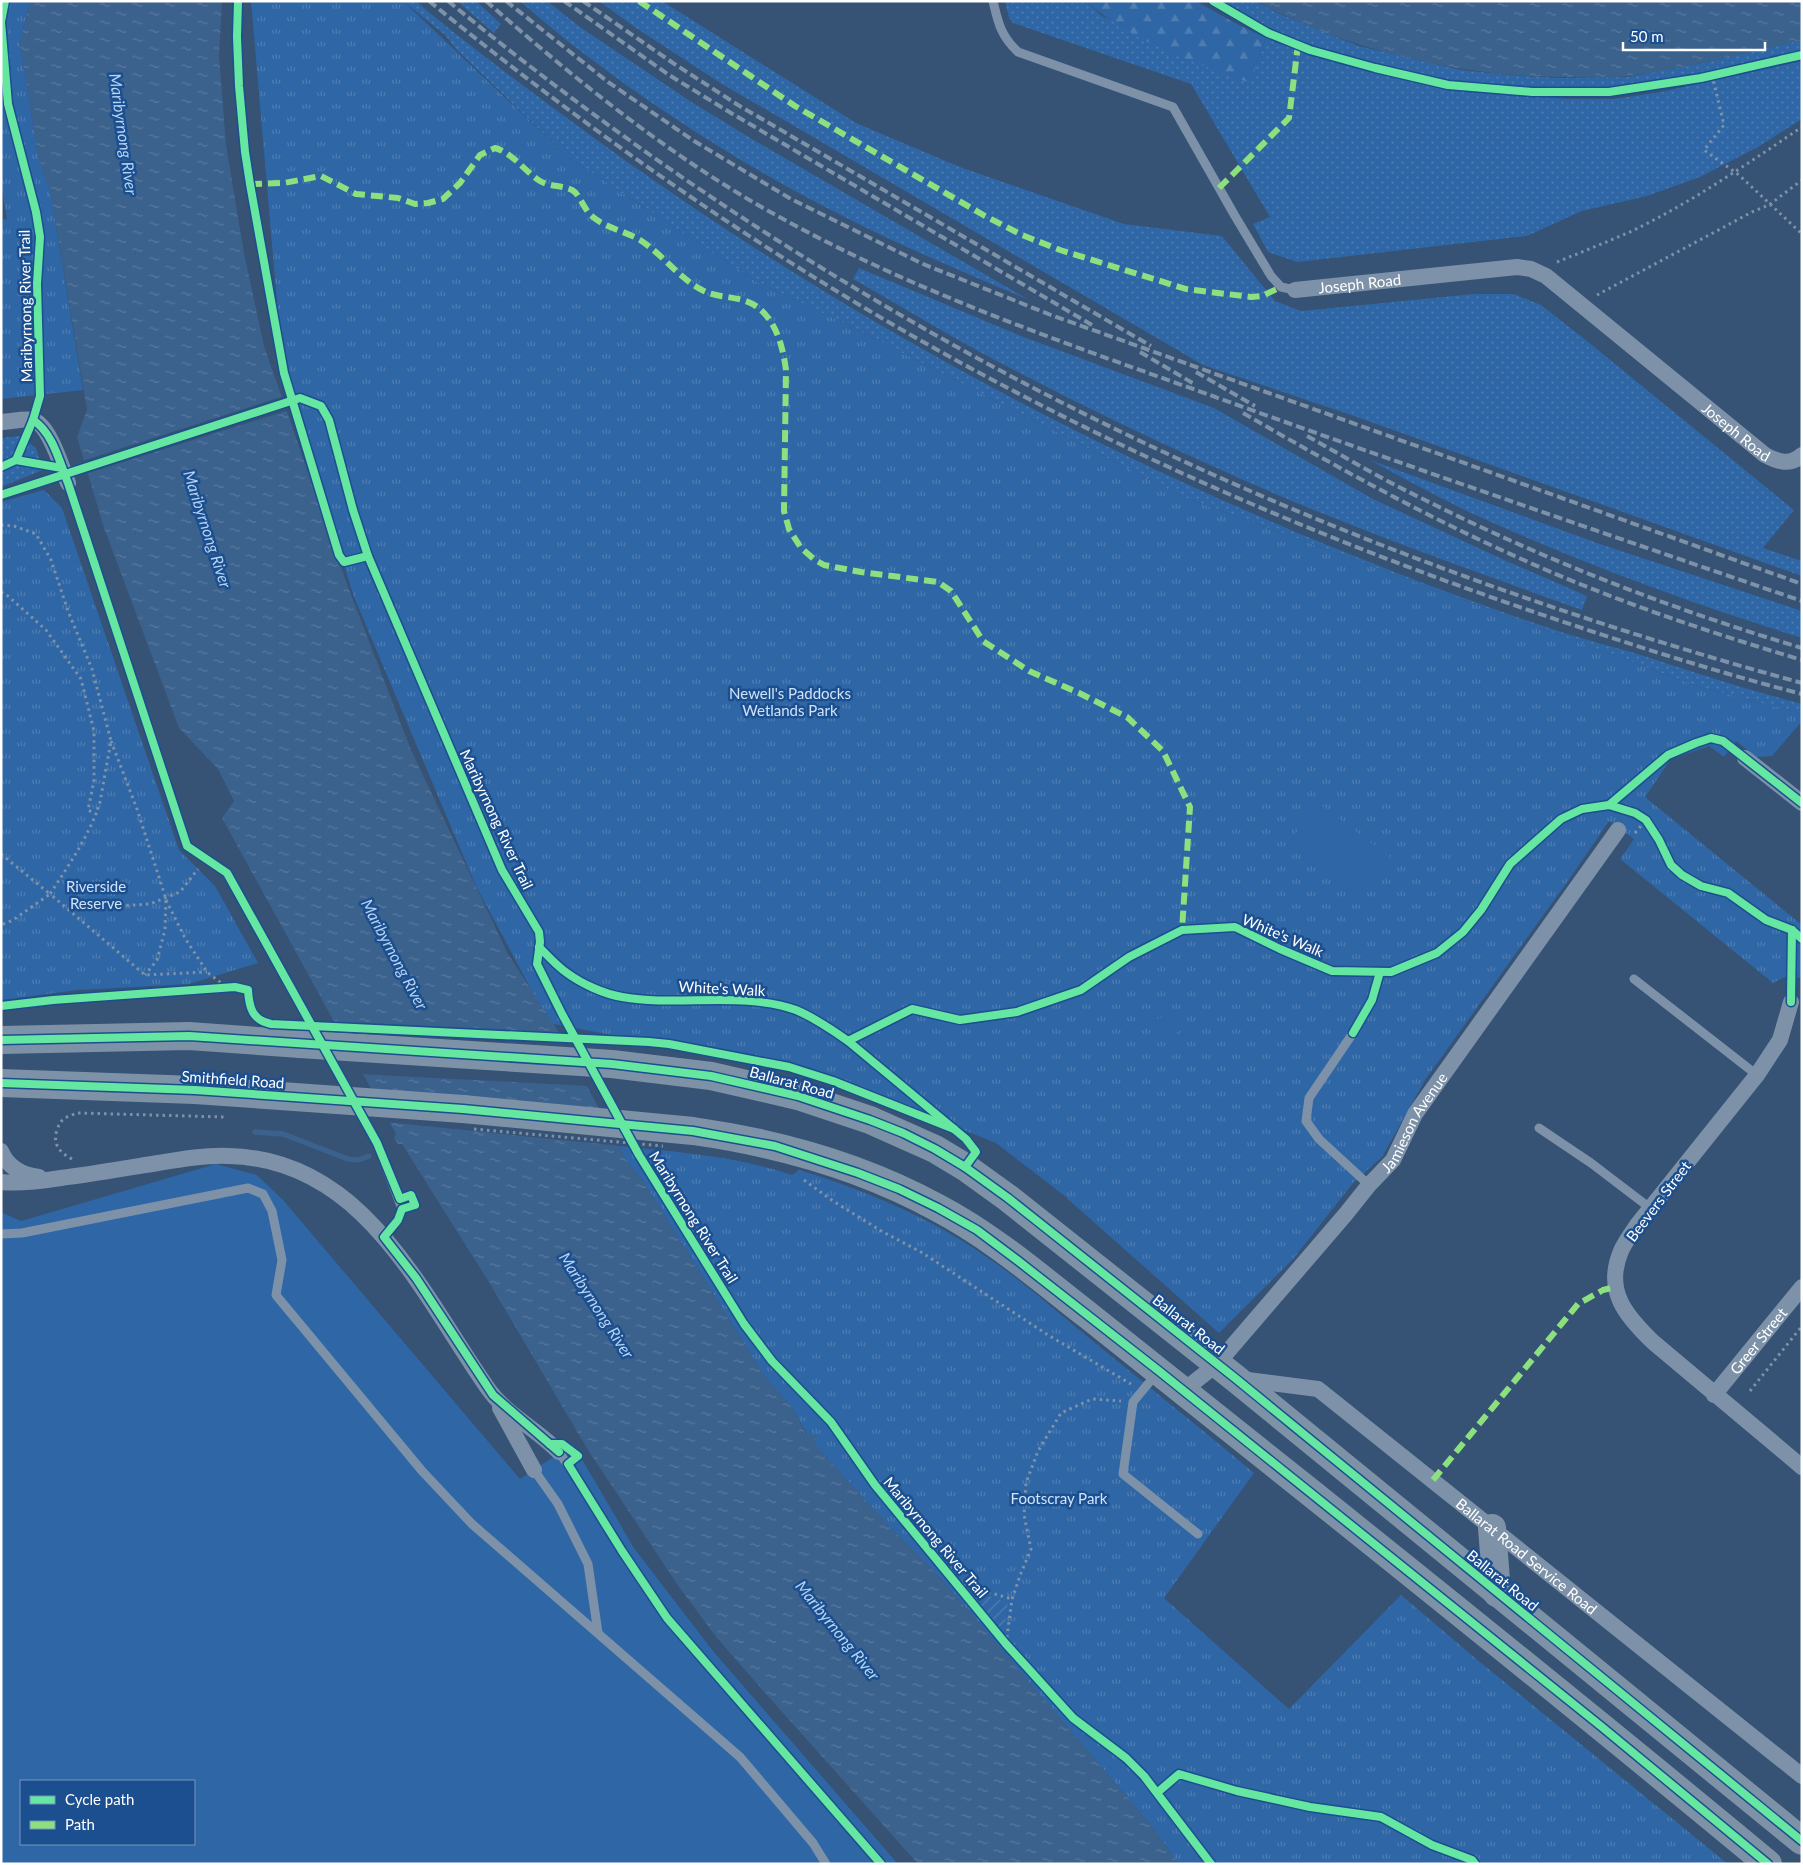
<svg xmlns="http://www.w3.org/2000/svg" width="1803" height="1865" viewBox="0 0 1803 1865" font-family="Lato,sans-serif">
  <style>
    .grass { fill: url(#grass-dots) }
    .forest { fill: url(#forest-firs) }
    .park { fill: url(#park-tufts) }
    .garden { fill: url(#garden-furrows) }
    .pitch { fill: #2f66a5; fill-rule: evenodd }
    .water { fill: url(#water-ripples) }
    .pier { fill: #365274 }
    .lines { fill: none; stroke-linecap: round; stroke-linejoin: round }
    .stream { stroke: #3b618d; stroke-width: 5.5 }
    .path { stroke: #7d92a8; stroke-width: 3; stroke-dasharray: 2.5 4; stroke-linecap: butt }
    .lane { stroke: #7d92a8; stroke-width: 9 }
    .street { stroke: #7d92a8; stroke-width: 16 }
    .highway { stroke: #7e92a7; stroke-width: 28 }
    .rail { stroke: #7e92a7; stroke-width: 4; stroke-dasharray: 9 4; stroke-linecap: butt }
    .path-bridge { stroke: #7d92a8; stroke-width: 3; stroke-dasharray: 2.5 4; stroke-linecap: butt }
    .highway-bridge { stroke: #7e92a7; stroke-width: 28 }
    .quiet { stroke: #8de07e; stroke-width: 6; stroke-dasharray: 12 6; stroke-linecap: butt }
    .cycleway-casing { stroke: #1b4f8f; stroke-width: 11 }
    .cycleway { stroke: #66e7a1; stroke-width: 8 }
    .labels { text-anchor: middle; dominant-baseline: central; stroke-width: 5; stroke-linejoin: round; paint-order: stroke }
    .street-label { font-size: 15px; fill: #fff; stroke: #1b4f8f }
    .park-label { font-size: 15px; fill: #cfe3fa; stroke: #1b4f8f }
    .water-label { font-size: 16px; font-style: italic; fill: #b5d3f5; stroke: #1b4f8f }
  </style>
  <defs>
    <pattern id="grass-dots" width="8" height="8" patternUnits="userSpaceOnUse" patternTransform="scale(1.25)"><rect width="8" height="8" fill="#2f66a5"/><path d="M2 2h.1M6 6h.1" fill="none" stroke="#4e7db2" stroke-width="1.8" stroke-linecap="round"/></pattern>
    <pattern id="forest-firs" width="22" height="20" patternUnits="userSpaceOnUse" patternTransform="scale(1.25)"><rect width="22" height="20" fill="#2f66a5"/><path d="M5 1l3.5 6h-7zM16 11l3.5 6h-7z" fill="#4e7db2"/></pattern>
    <pattern id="park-tufts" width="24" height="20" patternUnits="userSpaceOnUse" patternTransform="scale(1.25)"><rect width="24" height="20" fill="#2f66a5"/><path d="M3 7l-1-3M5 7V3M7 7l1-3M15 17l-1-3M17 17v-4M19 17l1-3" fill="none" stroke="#4e7db2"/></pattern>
    <pattern id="garden-furrows" width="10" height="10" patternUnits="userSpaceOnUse" patternTransform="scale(1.25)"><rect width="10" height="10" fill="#2f66a5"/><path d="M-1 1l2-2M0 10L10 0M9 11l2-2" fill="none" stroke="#4e7db2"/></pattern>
    <pattern id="water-ripples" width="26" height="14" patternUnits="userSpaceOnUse" patternTransform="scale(1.25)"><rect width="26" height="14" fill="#3b618d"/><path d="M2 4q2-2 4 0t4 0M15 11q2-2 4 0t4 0" fill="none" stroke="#58799e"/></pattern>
  </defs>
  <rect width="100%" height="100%" fill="#365274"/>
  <g class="grass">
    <path d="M403,1h13c26,23 53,43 80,64 44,33 88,66 133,98 281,199 591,353 917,464 32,11 65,19 98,29 52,17 104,34 158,48v10l-105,-28 -516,-190 -331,-170 -93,-44 -189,-125 -112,-108 -11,-14z"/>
    <path d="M457,1h19l25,23 -7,9z"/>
    <path d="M520,1h27l33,26 113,76 59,36 277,161c-88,-37 -176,-75 -259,-123 -63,-36 -125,-77 -183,-121 -23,-17 -45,-36 -67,-55z"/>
    <path d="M599,1h63l194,122 104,44 164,57 98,12 53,65 26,10 173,-17h40l27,11 41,32 212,173 -31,38 39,13v15l-448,-160 -151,-51 -481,-281 -86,-56z"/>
    <path d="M1005,1h81l16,15 148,66 16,-44 81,28 99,22 22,4 100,7h46l47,-7 141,-31v58l-44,28 -58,30 -53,19 -65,15 -55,25 -230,26 -29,-10 -15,-28 17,-7 -79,-133 -178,-61 -4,-5z"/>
    <path d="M1223,1h32l27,14 77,31 102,24 49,5 48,3 69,-1 76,-14 99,-23v13l-101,20 -92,16 -76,-1 -83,-8 -108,-25 -42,-14 -30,-13z"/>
    <path d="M859,268l162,68 193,72 159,91 129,60 85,37 -5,14c-125,-45 -251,-89 -372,-145 -65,-29 -129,-60 -192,-93 -56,-28 -110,-62 -165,-93z"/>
    <path d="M20,436l16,12 7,22 -42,17v-49z"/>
    <path d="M1370,460l230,84 202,67v27c-112,-35 -224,-76 -331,-125 -34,-16 -68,-35 -101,-53z"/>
  </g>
  <path class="forest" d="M1086,1h110l37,21 33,16 -16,45c-57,-21 -118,-41 -164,-82z"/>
  <g class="park">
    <path d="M1,1h29l-10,42 18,112 12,35 33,200 -82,9v-179l6,-1 -6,-36z"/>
    <path d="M251,1h152l165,156 189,125 93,44 331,170 516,190 105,28v7l-30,35 -16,1 -20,-16 -12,16 -15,-11 -38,13 -26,38 157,128v53l-17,-1 -12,6 -153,-124 14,-20 -25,-18 -39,57 -145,202 -43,77 -29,26 -59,75 -75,75 -158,-140 -65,-50 -162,-65 -285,-55 -73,-137 -122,-289 -71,-225z"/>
    <path d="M44,490l18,18 117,342 36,36 43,77 -69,21 -111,6 -77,10v-498z"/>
    <path d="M619,1146c59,6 117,10 173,29l7,-5c56,17 111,39 160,69 47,28 88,64 130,99 55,45 110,89 165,135l-90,125 125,111 112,-114 74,63 253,206h-549l-28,-39 -209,-245 -49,-50 -79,-86 -7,-10 -16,-28 -24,-26 -124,-199 -16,-20z"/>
  </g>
  <path class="garden" d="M968,1590l40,12 -4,30z"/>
  <g class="pitch">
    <path d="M1318,803l72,54 -31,41 -72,-53z"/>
    <path d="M1174,1011l9,18 -19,10 -9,-19z"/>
    <path d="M216,1164l41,11 26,25 237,279 53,-35 61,104 79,103 185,213h-897v-652l20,9zM21,1781h173v63h-173z"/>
  </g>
  <g class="water">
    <path d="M30,1h192l-3,54 7,90 18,108 20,93 84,241 63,163 97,204 48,74 71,133 16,20 124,199 24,26 15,28 11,2 -3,8 79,86 49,50 209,245 28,39h-261l-152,-170 -49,-56 -38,-51 -91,-137 -101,-171 -85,-135h-4l-4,-6 2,-4 -174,-316 12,-17 -16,-32 -39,-41 -75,-200 -27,-91 10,-27 -37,-220 -12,-34 -18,-113z"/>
    <path d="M1255,1h547v39c-58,13 -115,29 -174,36 -16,2 -33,1 -49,1 -111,2 -225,-24 -324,-76z"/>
  </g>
  <g class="pier">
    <path d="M284,396l5,14 -204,64 -3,-13z"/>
    <path d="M333,1024l231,12 26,50 -230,-12z"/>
    <path d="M369,1091l234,19 19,36 -236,-24z"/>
  </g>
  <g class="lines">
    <path class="stream" d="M255,1132l28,2 65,25 10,1 11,-4"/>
    <g class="path">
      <path d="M1712,75l12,50 -20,25 35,25 63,59"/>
      <path d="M1557,262c25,-10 50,-20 75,-31 60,-29 115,-67 170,-104"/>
      <path d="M1597,295l155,-83 17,-7 33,-25"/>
      <path d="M1,525l13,1 22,8 15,26 17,51 24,58 19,72 -11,61 -4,12"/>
      <path d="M1,592l7,4 38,34 35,49 13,52v50l-6,29 8,4c-12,29 -29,54 -46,80l95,81 62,-3"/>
      <path d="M111,741l26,68 29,90 -1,31 -8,30 -12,15"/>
      <path d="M1635,833l11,-13"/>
      <path d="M1,854l49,40 -37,26 -12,5"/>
      <path d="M166,900l19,38 22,34 19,15"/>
      <path d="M68,909l82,-5 30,-12 18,-23"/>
      <path d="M72,1159c-12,-6 -20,-15 -15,-29 2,-6 4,-10 10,-13 3,-2 8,-3 11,-4l146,4"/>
      <path d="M804,1180l29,21 50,31 38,20 127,83 83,49"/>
      <path d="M1750,1391l52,-65"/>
      <path d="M957,1583l55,16"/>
      <path d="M1006,1644l6,-45 9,-26 10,-24 -7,-34 2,-32 12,-32 23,-38 31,-14 29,2"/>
    </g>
    <g class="lane">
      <path d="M993,1c5,22 8,35 25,51l155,55 62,109 36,60 10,11 14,3"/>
      <path d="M68,483l119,363 40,27 150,270 25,66 -4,11 -14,17"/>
      <path d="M1634,979l123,96"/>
      <path d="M1353,1033l-44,65 -3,23 13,18 50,46"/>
      <path d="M1539,1128l52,35 59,45"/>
      <path d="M1,1234l21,-1 226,-45 15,6 9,17 10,49 -6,35 147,177 49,52 268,233 73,86 13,21"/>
      <path d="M1157,1373l-24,29 -10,72 75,60"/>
      <path d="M559,1452l26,39 37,60 45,67 214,246"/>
      <path d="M534,1470l24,34 30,60 10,69"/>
    </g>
    <g class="street">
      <path id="s1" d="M1295,290l222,-23 14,2 15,7 219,179c13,7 25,11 37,0"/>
      <path d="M1,422c9,0 23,-4 31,-2 17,3 30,48 36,63"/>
      <path d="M1745,758l57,45"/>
      <path d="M1791,1002l-11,38 -23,35 -120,150c-5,8 -12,17 -16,26 -17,40 5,65 32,91l149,125"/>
      <path d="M1,1151c7,17 22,24 38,26"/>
      <path d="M1,1182c20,2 41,-1 60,-4 33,-4 65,-10 97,-15 24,-4 47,-8 71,-7 136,3 193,139 260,234 18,25 49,40 70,62"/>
      <path id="s2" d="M1240,1379l78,10 484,387"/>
      <path id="s3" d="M1183,1391l34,-27 128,-149 24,-30 24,-25 22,-46 203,-284"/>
      <path id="s4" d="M1714,1395l88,-108"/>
      <path d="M500,1408l34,62"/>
    </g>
    <g class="highway">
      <path d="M1,1040l188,-4 111,8"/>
      <path d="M455,1054l157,10 99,12 87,20 72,24 65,29 30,18 43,31 227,180 567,463"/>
      <path d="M1,1083l194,7 142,10"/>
      <path d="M463,1109l230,22c85,12 170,36 245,77 55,29 102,70 151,108 72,57 144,115 217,173 155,124 309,248 462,375"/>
      <path d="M1492,1528l5,65"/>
    </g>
    <g class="rail">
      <path d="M429,1c161,131 332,251 514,352 193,107 397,194 606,264 83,28 167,55 253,77"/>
      <path d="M448,1c134,110 277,211 427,299 288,171 604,295 927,383"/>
      <path d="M486,1c90,79 183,155 288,213 138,77 285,127 433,180 197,71 396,139 595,207"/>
      <path d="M506,1l102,81 86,59 97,58 132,65 128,51 751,269"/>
      <path d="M564,1l105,74 62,38 361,212"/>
      <path d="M583,1l90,62 65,42 413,241"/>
      <path d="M1140,352l56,33"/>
      <path d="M1196,372l59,34"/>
      <path d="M1243,413c90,52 180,102 274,144 92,42 188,74 285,103"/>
      <path d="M1307,436c38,21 76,44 116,63 121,61 248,110 379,149"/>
    </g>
    <path class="path-bridge" d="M474,1129l189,17"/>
    <g class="highway-bridge">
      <path d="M300,1044l155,10"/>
      <path d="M337,1100l126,9"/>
    </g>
    <g class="quiet">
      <path d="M639,1l156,105 190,110 37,19 38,15 126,39 65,8 11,-1 19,-9"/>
      <path d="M250,184l34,-1 37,-7 35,18 42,4 17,6 13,-1 15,-4 17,-16 20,-28 15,-7c18,5 28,22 45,33 10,6 21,4 32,9 8,4 11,19 21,27 13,11 32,14 47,23 22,14 40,39 62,50 16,9 38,5 54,16 20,14 27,41 30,64l-2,141 5,18 12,19 14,12 9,5 37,7 77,10 13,9 32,50 46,30 50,22 48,24 36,34 27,56 -8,123"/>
      <path d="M1219,188l70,-70 9,-73"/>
      <path d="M1433,1480l145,-176 25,-14 12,-3"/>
    </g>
    <g class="cycleway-casing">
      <g id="cycleway">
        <path d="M5,1l-4,21 7,82 28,108 4,25 -3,47 3,112 -7,24 -17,40"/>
        <path d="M238,1l-1,36 2,49 6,66 5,32 34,189 55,182 5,7 24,-6"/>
        <path d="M1213,1l55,32 42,17 65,18 73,17 84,7h77l92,-14 101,-23"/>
        <path d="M33,420c20,13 26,41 35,63l119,363 40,27 150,270 23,56 11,-4 4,10 -13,4 -4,11 -14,17 32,41 77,117 66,57"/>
        <path d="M1,467l15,-7 46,8"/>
        <path d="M1,495l299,-97 21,8 8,14 24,90 15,46 134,314 37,62 1,10 -3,22 25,50 77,141 105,169 28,37 59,61 44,63 131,159 67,74 53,40 18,18 67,88"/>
        <path d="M1609,805l59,-50 28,-12 15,-5 12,3 79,62"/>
        <path d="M539,947c9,9 18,19 28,26 15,11 37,21 55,24 55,10 122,-6 174,13 19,8 35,19 52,31l64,-32 48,11 57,-8 64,-22 48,-33 53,-27 53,-3 45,22 52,22 59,1 46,-19 26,-21 18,-22 29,-46 51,-45 21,-10 27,-4 26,8 11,7 13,20 12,25 11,10 19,11 27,7 38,27 26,10 10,9"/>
        <path d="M1791,1002l1,-72"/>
        <path d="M1,1006l52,-6 182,-13 13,3c1,17 4,30 23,34l378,18 20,2 120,23 44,14 121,48"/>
        <path d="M1353,1033l19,-33 8,-28"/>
        <path d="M1,1040l188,-4 423,28 99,12 87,20 72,24 33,13 32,16 30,18 43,31 227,180 567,463"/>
        <path d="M848,1041l118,98 10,13 -11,15"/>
        <path d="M1,1083l194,7 268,19 230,22 82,15 83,27 41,16 39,19 39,22 40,30 142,111 443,356 166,137"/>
        <path d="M550,1444h12l16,12 -10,8 54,87 45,67 214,246"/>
        <path d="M1158,1792l21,-18 58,17 73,16 71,10 51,28 40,15 3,4"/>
      </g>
    </g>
    <use href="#cycleway" class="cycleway"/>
  </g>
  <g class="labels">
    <g class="street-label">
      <text stroke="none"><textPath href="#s1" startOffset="65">Joseph Road</textPath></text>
      <text transform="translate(25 306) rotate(-91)">Maribyrnong River Trail</text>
      <text stroke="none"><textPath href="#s1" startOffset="500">Joseph Road</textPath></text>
      <text transform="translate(497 819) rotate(65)">Maribyrnong River Trail</text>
      <text transform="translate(1283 935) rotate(23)">White's Walk</text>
      <text transform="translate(722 988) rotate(3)">White's Walk</text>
      <text transform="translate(233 1079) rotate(4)">Smithfield Road</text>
      <text transform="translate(792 1082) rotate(15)">Ballarat Road</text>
      <text stroke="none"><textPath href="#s3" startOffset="356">Jamieson Avenue</textPath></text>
      <text transform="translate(1658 1201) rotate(-53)">Beevers Street</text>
      <text transform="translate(694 1217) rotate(58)">Maribyrnong River Trail</text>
      <text transform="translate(1189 1324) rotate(38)">Ballarat Road</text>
      <text stroke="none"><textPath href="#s4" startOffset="70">Greer Street</textPath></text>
      <text transform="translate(936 1537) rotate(50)">Maribyrnong River Trail</text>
      <text stroke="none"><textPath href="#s2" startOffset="346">Ballarat Road Service Road</textPath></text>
      <text transform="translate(1503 1580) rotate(39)">Ballarat Road</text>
    </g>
    <g class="park-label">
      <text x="790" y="693">Newell's Paddocks<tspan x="790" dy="17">Wetlands Park</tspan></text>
      <text x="96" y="886">Riverside<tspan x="96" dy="17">Reserve</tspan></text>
      <text x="1059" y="1498">Footscray Park</text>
    </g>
    <g class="water-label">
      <text transform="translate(124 134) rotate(82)">Maribyrnong River</text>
      <text transform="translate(208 529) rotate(72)">Maribyrnong River</text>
      <text transform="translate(395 954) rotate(62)">Maribyrnong River</text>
      <text transform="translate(597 1305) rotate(57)">Maribyrnong River</text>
      <text transform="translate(838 1630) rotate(51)">Maribyrnong River</text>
    </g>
  </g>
  <rect width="1803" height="1865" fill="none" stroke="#ffffff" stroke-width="5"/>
  <rect x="20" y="1780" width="175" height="65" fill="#1b4f8f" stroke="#7695bc"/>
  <rect x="30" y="1796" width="25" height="8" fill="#66e7a1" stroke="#7695bc"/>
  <text x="65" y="1805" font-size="15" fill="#ffffff">Cycle path</text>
  <rect x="30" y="1821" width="25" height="8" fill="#8de07e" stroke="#7695bc"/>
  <text x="65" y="1830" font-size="15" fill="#ffffff">Path</text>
  <path d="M1623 42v8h142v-8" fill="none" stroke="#ffffff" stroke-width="2.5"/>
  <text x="1630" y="42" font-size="15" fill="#ffffff" stroke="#1b4f8f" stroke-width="4" paint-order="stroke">50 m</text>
</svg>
